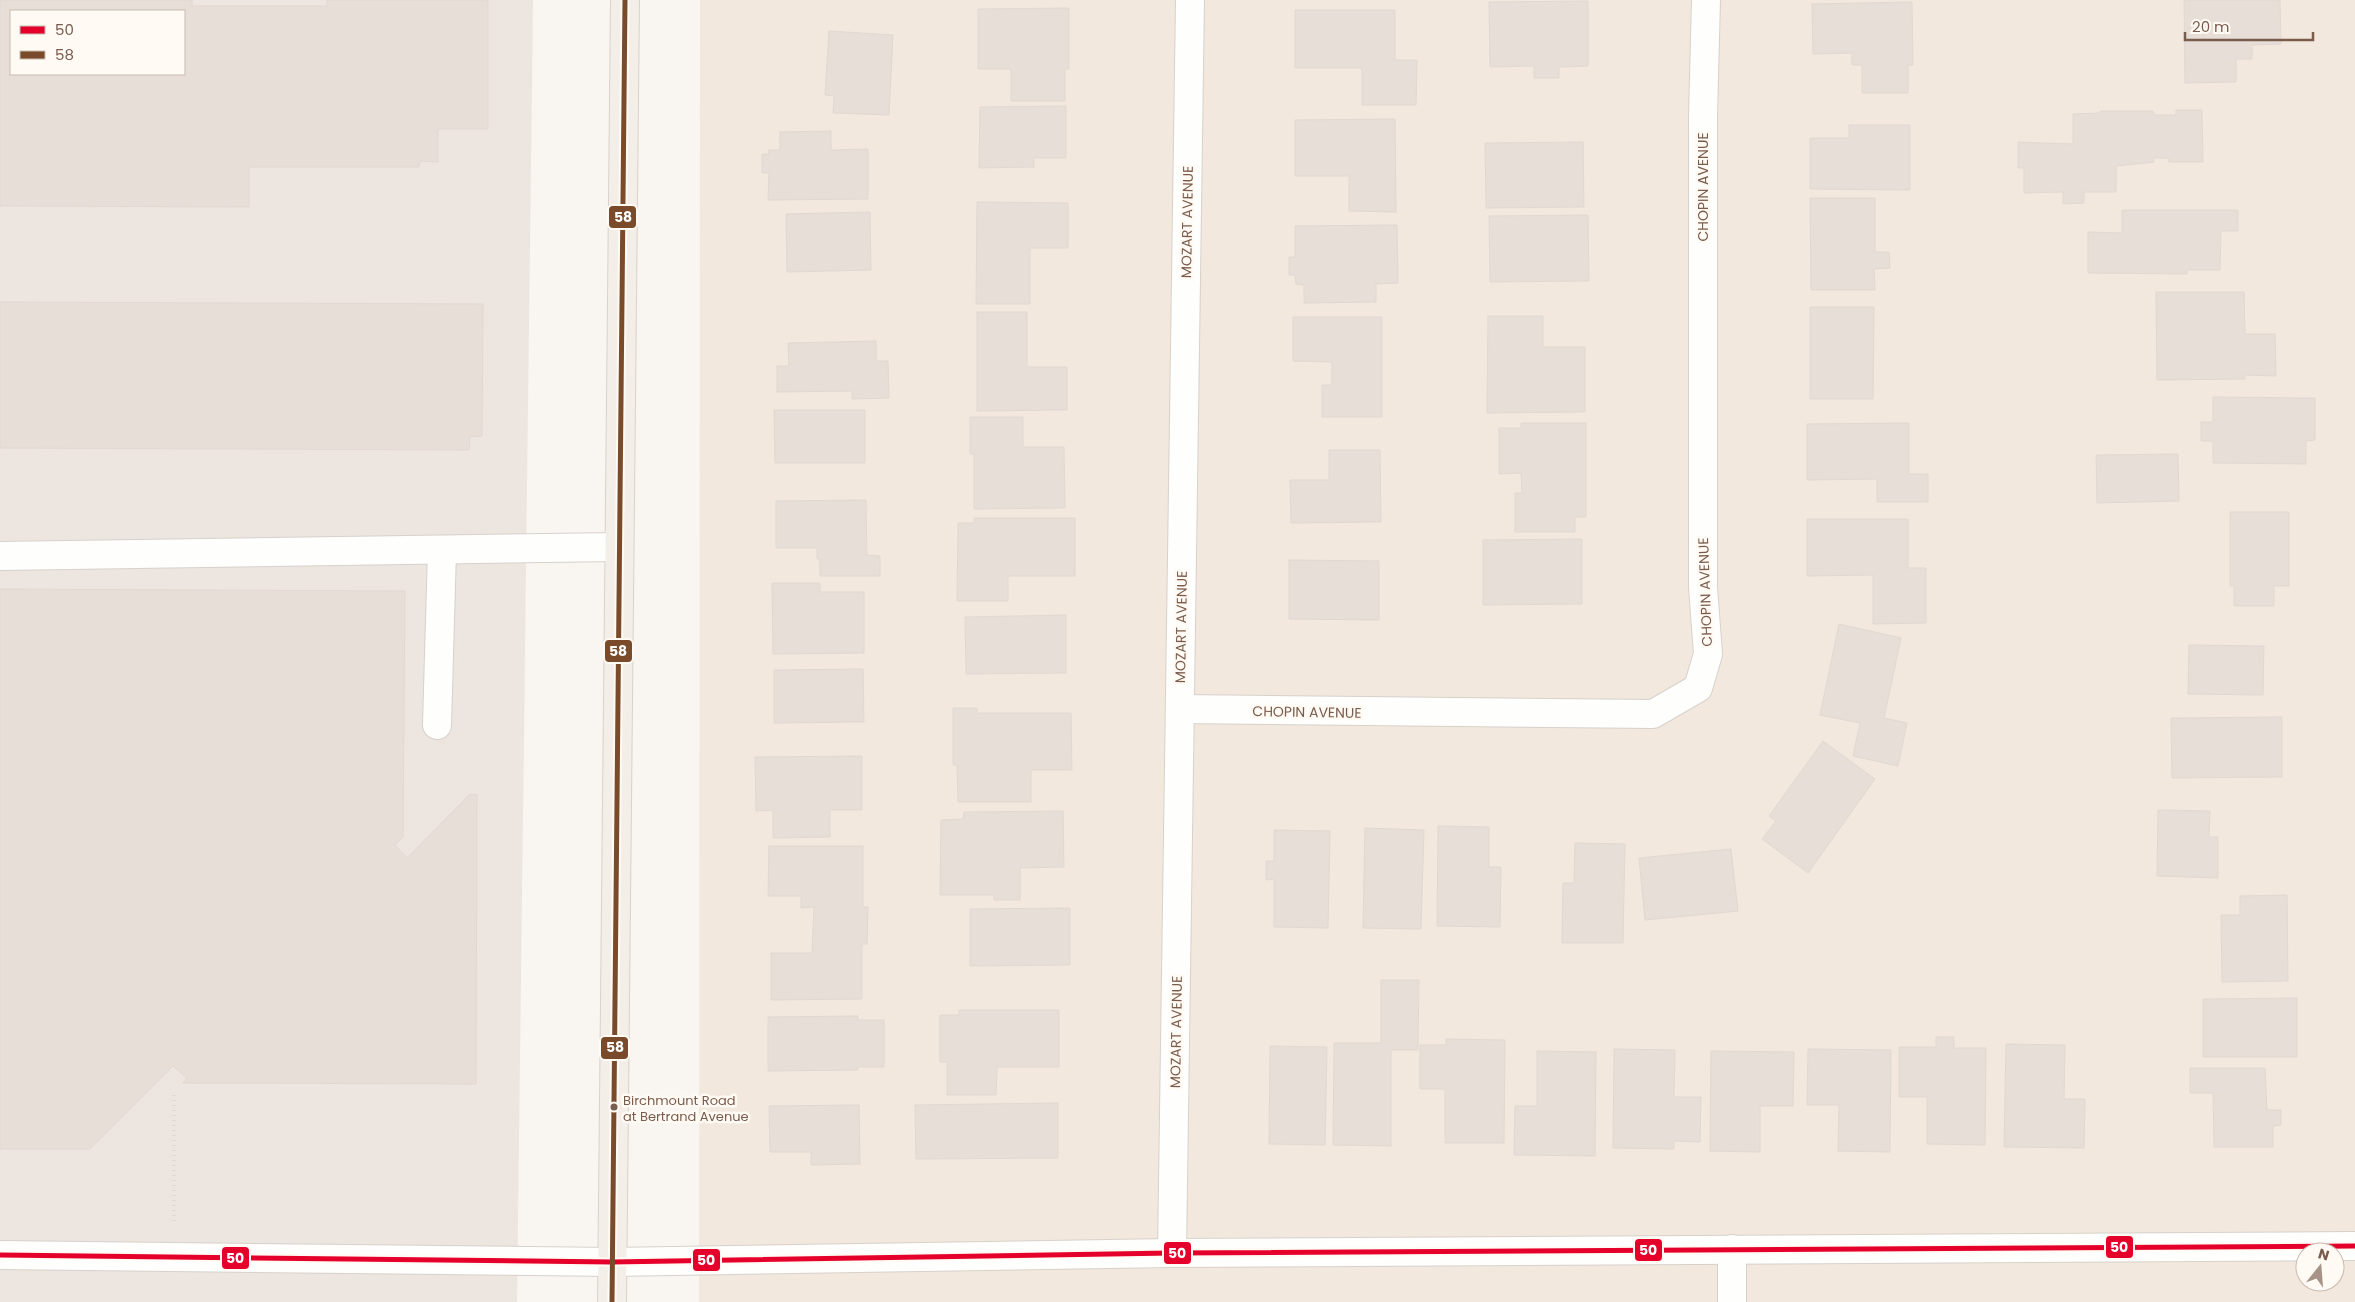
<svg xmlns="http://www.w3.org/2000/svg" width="2355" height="1302" viewBox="0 0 2355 1302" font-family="Poppins,sans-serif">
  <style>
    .residential { fill: #f2e8de; fill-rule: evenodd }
    .industrial { fill: #ede5e0; fill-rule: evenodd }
    .building { fill: #e6ded7; stroke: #e2d8d2; fill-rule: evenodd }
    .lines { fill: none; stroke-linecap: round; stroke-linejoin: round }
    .minor-casing { stroke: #d7d1cb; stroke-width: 30 }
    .major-casing { stroke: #dad1cc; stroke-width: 30 }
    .path { stroke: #dcd5d0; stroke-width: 3; stroke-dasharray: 1 4; stroke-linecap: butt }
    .minor { stroke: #fefefd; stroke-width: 28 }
    .major { stroke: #f3eee8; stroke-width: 28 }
    .bus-1-casing { stroke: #fffaf3; stroke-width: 9 }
    .bus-2-casing { stroke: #fffaf3; stroke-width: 9 }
    .bus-1 { stroke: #e4002b; stroke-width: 5 }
    .bus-2 { stroke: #7a4b2a; stroke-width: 5 }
    .bus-dot { fill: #7a5c4d; stroke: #fffaf3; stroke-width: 2 }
    .labels { text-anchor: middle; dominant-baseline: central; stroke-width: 5; stroke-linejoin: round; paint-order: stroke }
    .bus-label { font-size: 13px; fill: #7a5c4d; stroke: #fffaf3; text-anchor: start }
    .street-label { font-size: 14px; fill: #7a5c4d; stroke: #fffaf3 }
    .line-badge { stroke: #fffaf3; stroke-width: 2 }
    .badge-label { font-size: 14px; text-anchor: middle; font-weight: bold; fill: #fff }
  </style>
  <rect width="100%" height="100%" fill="#f9f5f0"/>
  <path class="residential" d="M700,0h1655v1302h-1656zM2305,1252h30v30h-30z"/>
  <path class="industrial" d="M0,0h533l-16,1302h-517zM11,11h173v63h-173z"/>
  <g class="building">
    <path d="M0,0h192v6h135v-6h161v129h-50v33l-18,-1 -1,6h-170v40l-249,-1zM11,11h173v63h-173z"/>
    <path d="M2184,0h96l1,44 -29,1v14h-16v23l-51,1z"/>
    <path d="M1588,1v65l-29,1v11h-25v-12l-44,1 -1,-65z"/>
    <path d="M1912,2l1,63h-5v28h-46v-28h-10v-12l-39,1 -1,-50z"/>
    <path d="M1069,8v61h-4v32h-54v-32h-33v-60z"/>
    <path d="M1295,10h100v50h22l-1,45h-54v-37h-67z"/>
    <path d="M829,31l64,4 -4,80 -56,-2 1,-17 -9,-1z"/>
    <path d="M1066,106v52h-32v9l-55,1 1,-61z"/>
    <path d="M2176,110h26l1,52h-34l-1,-4h-14v4l-38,4v26h-32v11l-21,1v-12l-39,1v-25h-6v-26l55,2v-30l27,-1v-2h53l1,4h22z"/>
    <path d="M1395,119l1,93 -47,-1v-35h-54v-56z"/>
    <path d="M1849,125h61v65l-100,-1v-51h39z"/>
    <path d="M831,131v19l37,-1v50l-100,1 1,-27h-7v-19h7l-1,-4h12v-18z"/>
    <path d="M1583,142l1,65 -98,1 -1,-65z"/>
    <path d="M1810,198h65v54h14l1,16 -16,1 1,21h-64z"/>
    <path d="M977,202l91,1v45h-38v56h-54z"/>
    <path d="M2122,210h116v21h-17l-1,39h-33v4l-99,-1v-41l34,1z"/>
    <path d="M870,212l1,58 -84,2 -1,-58z"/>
    <path d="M1588,215l1,66 -99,1 -1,-66z"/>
    <path d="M1397,225l1,58 -22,1v18l-72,1v-18l-8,-1 -1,-9h-6v-18h6v-31z"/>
    <path d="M2156,292h88l1,42h30l1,42 -31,-1v4l-88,1z"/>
    <path d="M0,302l483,2 -1,132 -12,1 -1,13 -469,-2z"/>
    <path d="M1810,307h64l-1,92h-63z"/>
    <path d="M977,312h50v55h40v43l-90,1z"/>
    <path d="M1488,316h55v31h42v65l-98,1z"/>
    <path d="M1293,317h89v100h-60v-32h10v-23l-39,-1z"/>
    <path d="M876,341v20h12l1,37 -37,1v-8l-75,1v-26h12l-1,-23z"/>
    <path d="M2213,397l102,1v42l-9,1v23l-93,-1v-22h-12v-19h12z"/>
    <path d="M774,410h91v53h-90z"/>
    <path d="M970,417h53v30h41l1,61 -91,1v-55h-4z"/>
    <path d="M1521,423h65v94h-11v15h-60v-39h7l-1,-20 -22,1v-46h22z"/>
    <path d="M1909,423v51h19v28h-51v-23l-70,1v-56z"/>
    <path d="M1329,450h51l1,72 -90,1 -1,-43h39z"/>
    <path d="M2178,454l1,47 -82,2 -1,-48z"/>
    <path d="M866,500l1,55 13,1v20h-60v-17h-3v-11h-41v-47z"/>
    <path d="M2230,512h59v74h-15v20h-40v-20h-4z"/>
    <path d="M974,518h101v58h-67v25h-51l1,-78h16z"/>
    <path d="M1807,519h101v49h18v55l-53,1v-49l-66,1z"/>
    <path d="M1582,539v65l-99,1v-65z"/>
    <path d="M1289,560l90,1v59l-90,-1z"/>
    <path d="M772,583h48v9h44v61l-91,1z"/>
    <path d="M0,589l405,2 -2,246 -8,8 12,13 63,-64 7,1 -1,289 -293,-1 4,-5 -14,-12 -83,83h-90z"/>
    <path d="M1066,615v58l-100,1 -1,-57z"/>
    <path d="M1839,624l62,14 -17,80 23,5 -9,43 -45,-10 7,-33 -40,-8z"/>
    <path d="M2189,645l75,1 -1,49 -75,-1z"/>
    <path d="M863,669l1,53 -90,1v-53z"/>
    <path d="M953,708h24v5h94l1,57h-41v32h-73l-1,-37h-4z"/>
    <path d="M2282,717v60l-110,1 -1,-60z"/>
    <path d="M1823,741l52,38 -67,94 -46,-34 14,-18 -7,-5z"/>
    <path d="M862,756v54h-32v27l-57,1v-28l-17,1 -1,-54z"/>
    <path d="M2158,810l52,1 -1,26h9v41l-61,-2z"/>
    <path d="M1063,811l1,56 -44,1v32h-26v-5h-54l1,-75 22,-1 1,-7z"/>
    <path d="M1438,826l51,1v40h12l-1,60 -63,-1z"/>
    <path d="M1365,828l59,2 -3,99 -58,-1z"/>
    <path d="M1274,830l56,1 -2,97 -54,-1v-48l-8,1v-19h8z"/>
    <path d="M1575,843l50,1 -2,99h-61l1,-60h11z"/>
    <path d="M769,846h94v61h5l-1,37h-5v55l-91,1v-47h41l2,-46 -13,1v-12h-33z"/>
    <path d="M1731,849l7,62 -93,9 -6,-62z"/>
    <path d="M2287,895l1,86 -66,1 -1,-67h19v-19z"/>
    <path d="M1070,908v57l-100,1v-57z"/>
    <path d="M1381,980h38l-1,70h-27v96l-58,-1 1,-102h47z"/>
    <path d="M2297,998v59h-94v-58z"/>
    <path d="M959,1010h100v57h-62l-1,28h-49v-33h-7v-47h19z"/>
    <path d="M858,1016v4h26v47h-26v3l-90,1v-54z"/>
    <path d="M1936,1037h18v11h32l-1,97 -58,-1v-47h-28v-50h37z"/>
    <path d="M1446,1039l59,1 -1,103h-59v-54h-25v-44h26z"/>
    <path d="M2006,1044l59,1 -1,54h21l-1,49 -80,-1z"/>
    <path d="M1270,1046l57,1 -2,98 -56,-1z"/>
    <path d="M1614,1049l61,1 -1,47h27l-1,45 -26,-1v8l-61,-1z"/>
    <path d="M1808,1049l83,1 -1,102 -52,-1 1,-46h-32z"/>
    <path d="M1537,1051l59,1 -1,104 -81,-1 1,-49h22z"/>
    <path d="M1711,1051l83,1 -1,54h-33v46l-50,-1z"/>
    <path d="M2190,1068h75l2,42h14v15l-8,1v21h-59l-1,-54h-23z"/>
    <path d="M1058,1103v55l-142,1 -1,-54z"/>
    <path d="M859,1105l1,59 -49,1v-13h-41l-1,-46z"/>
  </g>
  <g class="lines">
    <g class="minor-casing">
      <g id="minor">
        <path d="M0,556l619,-9"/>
        <path d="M1180,709l473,5 45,-26 10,-34 -5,-67v-470l3,-117"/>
        <path d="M437,725l5,-175"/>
        <path d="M1732,1249v53"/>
        <path d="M1172,1253l18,-1253"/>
        <path d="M0,1255l612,7 560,-9 1183,-7"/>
      </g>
    </g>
    <g class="major-casing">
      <path id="major" d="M612,1302l13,-1302"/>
    </g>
    <path class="path" d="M174,1221v-127"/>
    <use href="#minor" class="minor"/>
    <use href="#major" class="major"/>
    <g class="bus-1-casing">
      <path id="bus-1" d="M0,1255l612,7 560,-9 1183,-7"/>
    </g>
    <g class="bus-2-casing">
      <path id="bus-2" d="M612,1302l13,-1302"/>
    </g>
    <use href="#bus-1" class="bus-1"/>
    <use href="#bus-2" class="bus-2"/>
  </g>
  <circle class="bus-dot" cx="614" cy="1107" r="4.5"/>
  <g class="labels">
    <g class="bus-label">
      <text x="623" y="1100">Birchmount Road<tspan x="623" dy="16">at Bertrand Avenue</tspan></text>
    </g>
    <g class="street-label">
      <text transform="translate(1703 187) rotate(-90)">CHOPIN AVENUE</text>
      <text transform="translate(1187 222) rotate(-89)">MOZART AVENUE</text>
      <text transform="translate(1705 592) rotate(-92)">CHOPIN AVENUE</text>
      <text transform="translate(1181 627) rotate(-89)">MOZART AVENUE</text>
      <text transform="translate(1307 712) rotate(1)">CHOPIN AVENUE</text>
      <text transform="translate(1176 1032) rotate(-89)">MOZART AVENUE</text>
    </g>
  </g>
  <g class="line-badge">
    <rect x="608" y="205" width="29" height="24" rx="5" fill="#7a4b2a"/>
    <rect x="604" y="639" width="29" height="24" rx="5" fill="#7a4b2a"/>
    <rect x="600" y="1036" width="29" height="24" rx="5" fill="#7a4b2a"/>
    <rect x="2105" y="1235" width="29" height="24" rx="5" fill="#e4002b"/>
    <rect x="1634" y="1238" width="29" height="24" rx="5" fill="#e4002b"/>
    <rect x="1163" y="1241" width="29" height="24" rx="5" fill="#e4002b"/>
    <rect x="221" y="1246" width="29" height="24" rx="5" fill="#e4002b"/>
    <rect x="692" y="1248" width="29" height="24" rx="5" fill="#e4002b"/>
  </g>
  <g class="badge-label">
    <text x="623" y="222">58</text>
    <text x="618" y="656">58</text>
    <text x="615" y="1052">58</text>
    <text x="2119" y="1252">50</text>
    <text x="1648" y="1255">50</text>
    <text x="1177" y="1258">50</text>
    <text x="235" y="1263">50</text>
    <text x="706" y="1265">50</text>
  </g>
  <rect x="10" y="10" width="175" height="65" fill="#fffaf3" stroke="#cabbb1"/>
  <rect x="20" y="26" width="25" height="8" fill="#e4002b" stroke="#cabbb1"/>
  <text x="55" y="35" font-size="15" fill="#7a5c4d">50</text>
  <rect x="20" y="51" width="25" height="8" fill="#7a4b2a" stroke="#cabbb1"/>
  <text x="55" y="60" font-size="15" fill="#7a5c4d">58</text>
  <g transform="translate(2320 1267) rotate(17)"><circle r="24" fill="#fffaf3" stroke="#cabbb1"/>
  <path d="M0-4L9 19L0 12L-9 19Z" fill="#a69286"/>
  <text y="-8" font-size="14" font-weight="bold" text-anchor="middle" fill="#7a5c4d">N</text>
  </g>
  <path d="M2185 32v8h128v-8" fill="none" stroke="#7a5c4d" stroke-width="2.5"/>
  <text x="2192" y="32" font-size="15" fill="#7a5c4d" stroke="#fffaf3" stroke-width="4" paint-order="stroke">20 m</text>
</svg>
